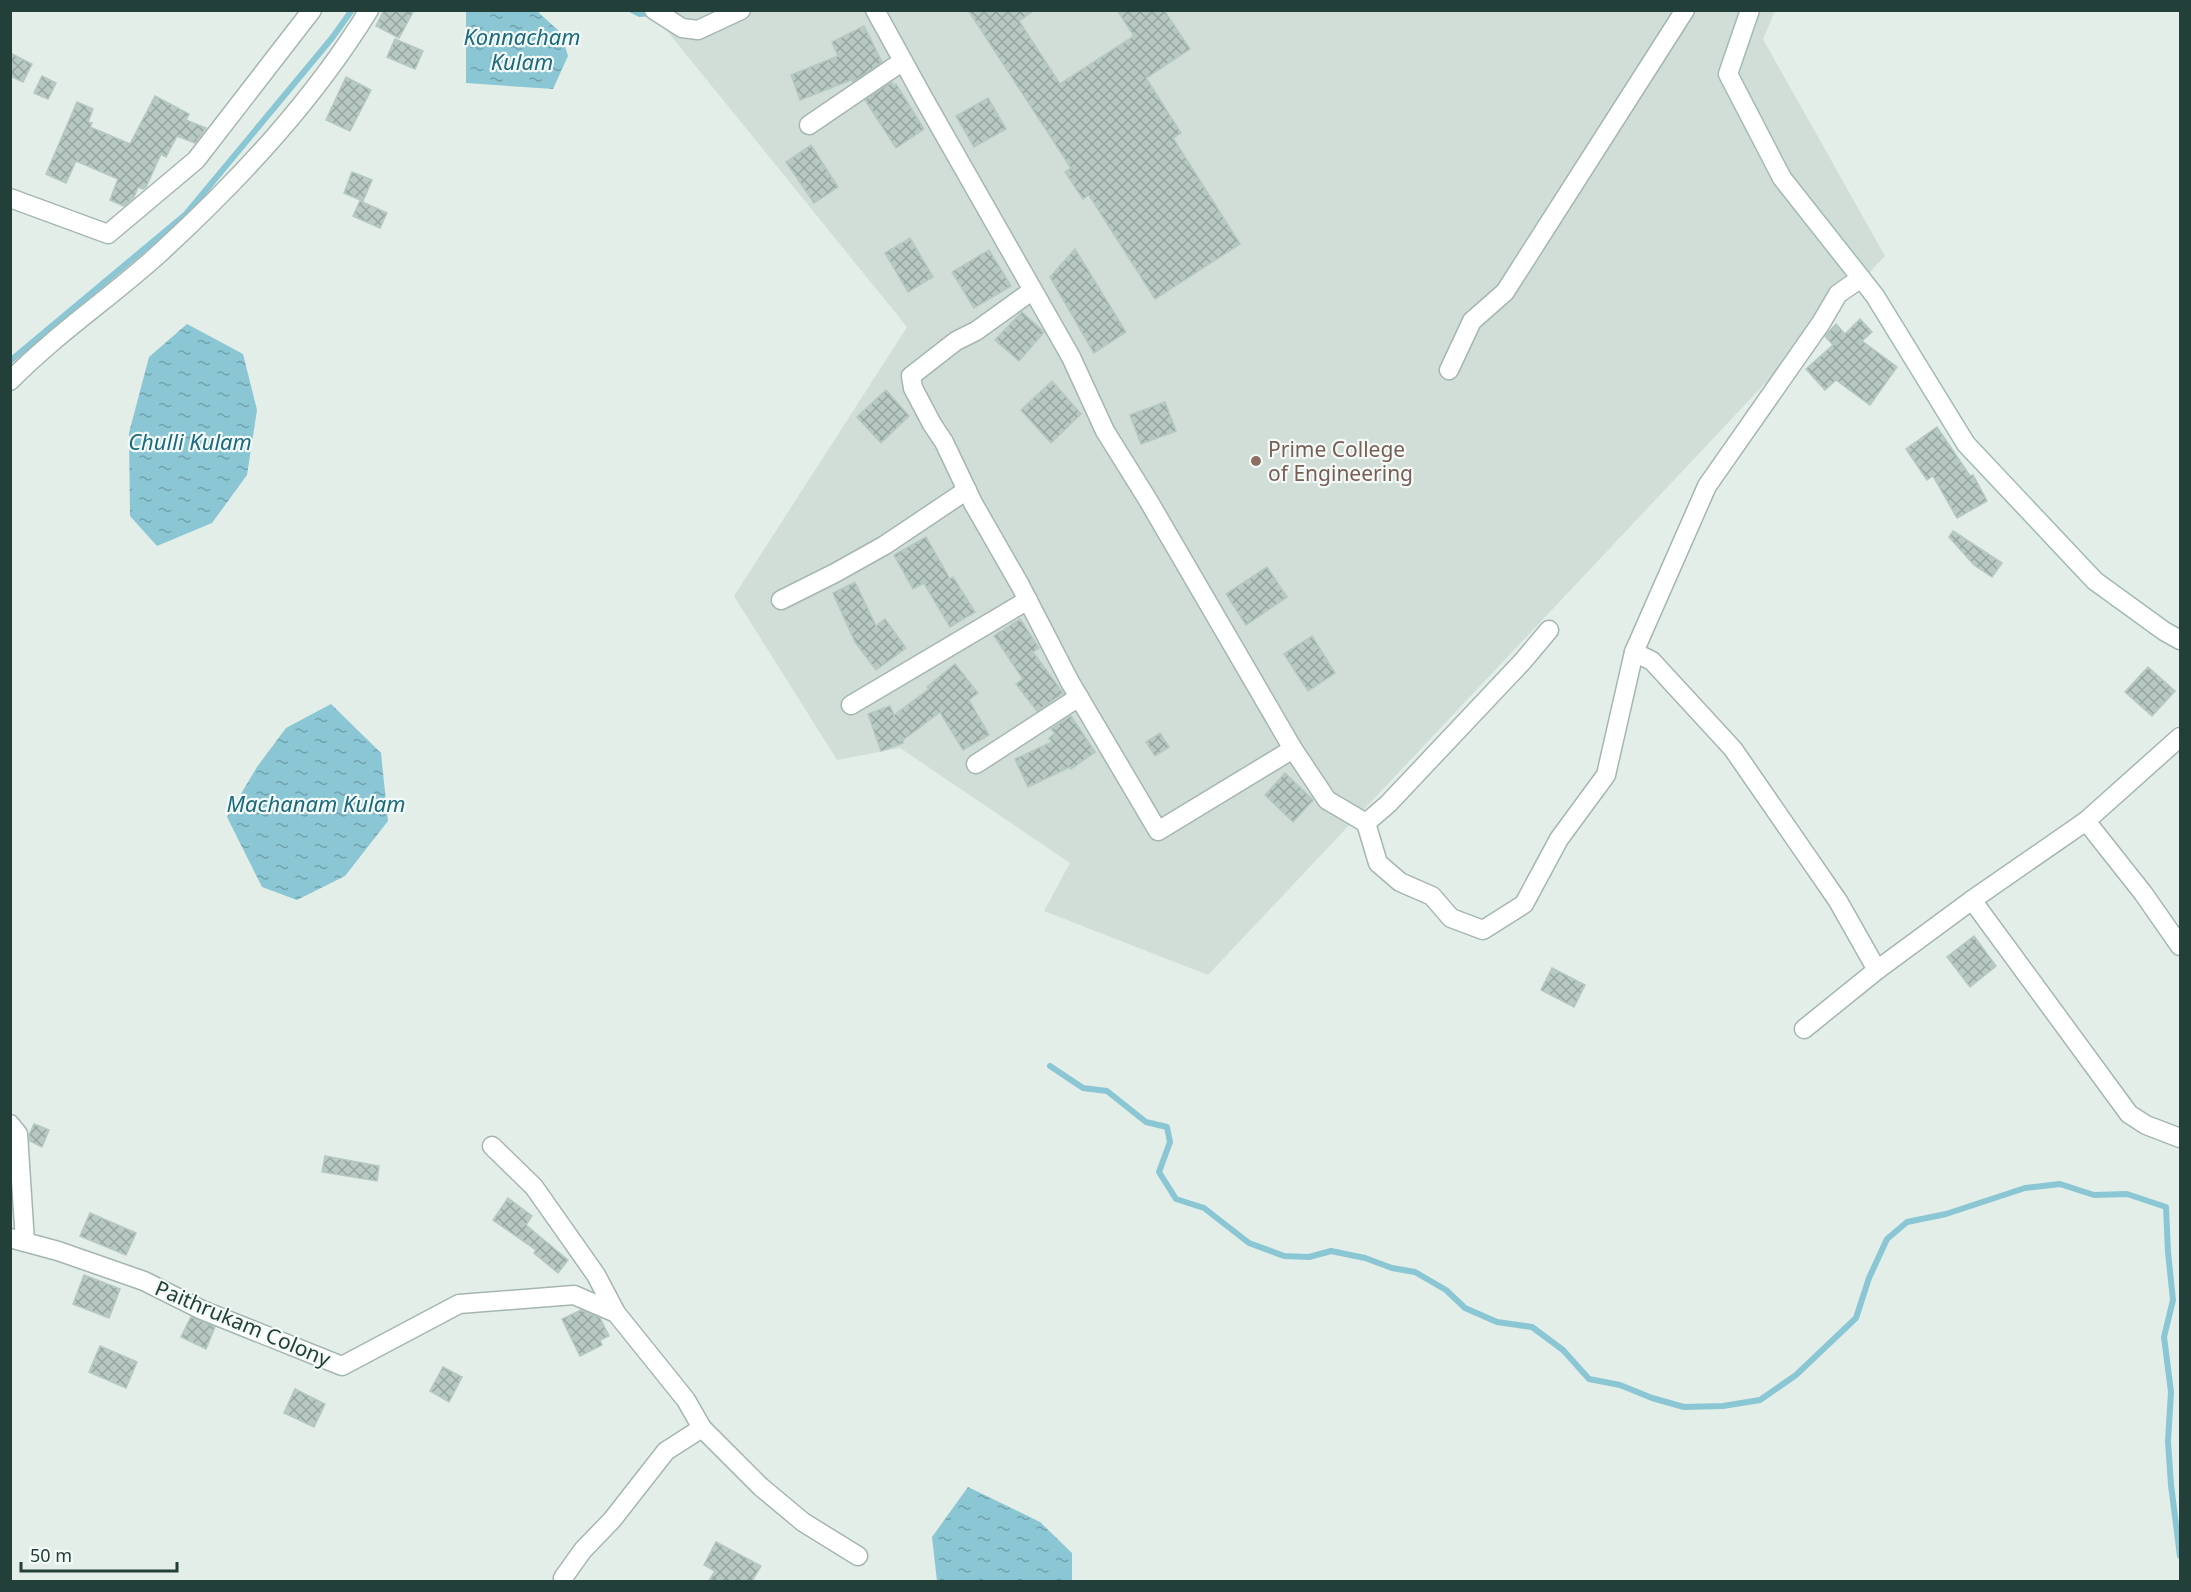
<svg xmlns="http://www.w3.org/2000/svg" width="2191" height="1592" viewBox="0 0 2191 1592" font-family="'Noto Sans',sans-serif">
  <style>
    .built { fill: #d1ded8 }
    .water { fill: url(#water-ripples) }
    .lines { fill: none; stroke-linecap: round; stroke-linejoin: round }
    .stream { stroke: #8ac6d4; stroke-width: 6 }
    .building { fill: url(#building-cross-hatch); stroke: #b5c8c1; stroke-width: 1.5 }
    .street-casing { stroke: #a5b6b1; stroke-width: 21 }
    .secondary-casing { stroke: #a1bab2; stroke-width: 21 }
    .street { stroke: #fff; stroke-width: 18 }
    .secondary { stroke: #fff; stroke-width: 18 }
    .education-dot { fill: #8d6e63; stroke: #f4faf7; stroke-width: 2 }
    .labels { text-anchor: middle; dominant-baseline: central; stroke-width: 4.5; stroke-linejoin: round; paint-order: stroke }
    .education-label { font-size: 21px; fill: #785e54; stroke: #f4faf7; text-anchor: start }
    .street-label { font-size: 21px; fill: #224039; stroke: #f4faf7 }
    .water-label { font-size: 22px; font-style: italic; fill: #196a7f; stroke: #f4faf7 }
  </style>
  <defs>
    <pattern id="water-ripples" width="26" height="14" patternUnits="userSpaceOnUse" patternTransform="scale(1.5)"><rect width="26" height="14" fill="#8ac6d4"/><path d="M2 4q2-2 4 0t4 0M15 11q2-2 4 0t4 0" fill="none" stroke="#70a2ad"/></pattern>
    <pattern id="building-cross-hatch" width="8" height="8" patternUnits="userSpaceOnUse" patternTransform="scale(1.5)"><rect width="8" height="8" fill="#b8c9c3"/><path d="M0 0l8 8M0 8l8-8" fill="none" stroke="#95a59f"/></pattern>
  </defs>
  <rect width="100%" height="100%" fill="#e3eee9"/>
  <path class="built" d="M677,10l1098,1 -12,28 122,217 -677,719 -164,-64 26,-48 -170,-115 -63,12 -103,-164 173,-269 -248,-306z"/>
  <g class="water">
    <path d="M466,11h71l24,22 7,23 -15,33 -87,-6z"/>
    <path d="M187,324l56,30 14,56 -10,65 -35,48 -55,23 -27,-30 -1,-83 20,-76z"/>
    <path d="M331,704l50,49 7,68 -43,55 -48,24 -35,-13 -35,-70 30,-50 29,-39z"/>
    <path d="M968,1487l72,35 32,31v28h-135l-5,-44z"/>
  </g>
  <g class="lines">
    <g class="stream">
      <path d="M632,10l8,4 12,-1"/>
      <path d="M10,361l176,-147 146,-176 20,-28"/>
      <path d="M1050,1066l33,22 24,3 39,31 21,5 3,15 -11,30 17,27 28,9 45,35 35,13 25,1 22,-6 34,7 27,10 23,4 31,18 19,18 32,14 35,5 31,23 26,29 31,6 32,13 32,9 39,-1 37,-6 36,-25 60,-57 13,-40 18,-39 20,-17 39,-8 79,-26 35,-4 34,11 33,-1 39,13 2,45 5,48 -9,37 7,55 -3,49 3,44 9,71"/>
    </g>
  </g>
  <g class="building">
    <path d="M384,10h30l-15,28 -23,-12z"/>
    <path d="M968,10h67l-16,11 41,63 74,-48 -17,-26h47l26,39 -44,29 35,55 -8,5 67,106 -85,55 -66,-104 -6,4 -18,-27 6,-4z"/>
    <path d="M864,26l18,36 -29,20 -2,-2 -51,20 -9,-25 47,-19 -6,-14z"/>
    <path d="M395,39l28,12 -8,18 -28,-12z"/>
    <path d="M10,53l22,11 -9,18 -13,-6z"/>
    <path d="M42,76l14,7 -8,16 -14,-6z"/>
    <path d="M346,77l25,13 -21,41 -24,-11z"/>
    <path d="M892,82l2,4 2,-2 28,45 -28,19 -31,-48z"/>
    <path d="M155,96l34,18 -3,6 20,8 -11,15 -18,-7 -11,21 -5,-3 -15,33 -3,2 -5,-2 -4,10 -10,9 -14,-6 8,-21 -42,-18 -10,22 -20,-9 31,-72 16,7 -5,13 4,1 -2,4 40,17z"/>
    <path d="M988,98l18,31 -32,18 -18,-31z"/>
    <path d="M811,145l27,42 -24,16 -28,-41z"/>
    <path d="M352,172l20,8 -9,21 -19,-8z"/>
    <path d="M360,201l27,12 -7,15 -27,-12z"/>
    <path d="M910,238l23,39 -25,15 -23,-39z"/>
    <path d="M1075,249l51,83 -32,21 -44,-76z"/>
    <path d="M989,250l22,36 -37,22 -22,-36z"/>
    <path d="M1022,312l22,20 -25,29 -24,-21z"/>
    <path d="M1860,319l12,13 -10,9 35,26 -27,38 -34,-25 -11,10 -19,-21 27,-24 -8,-9 11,-12 9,10z"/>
    <path d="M1052,381l29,33 -30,29 -30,-33z"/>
    <path d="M886,390l23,26 -28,27 -24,-26z"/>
    <path d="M1165,402l11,29 -35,13 -11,-29z"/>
    <path d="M1937,427l33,49 3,-1 14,26 -30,17 -24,-42 -6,4 -21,-31z"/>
    <path d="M1953,531l49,32 -10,14 -18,-12 -25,-28z"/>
    <path d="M926,537l24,42 3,-2 22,35 -25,15 -26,-44 -11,6 -19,-34z"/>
    <path d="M1267,567l20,30 -41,28 -20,-31z"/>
    <path d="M855,582l21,44 9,-7 21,29 -30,22 -21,-28 -22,-49z"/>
    <path d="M1020,619l19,29 -6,4 30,41 -26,18 -21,-27 7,-5 -29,-43z"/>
    <path d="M1312,636l23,37 -27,18 -24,-37z"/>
    <path d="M955,664l23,29 -9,7 20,35 -26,15 -23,-38 -37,28v3l-22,8 -13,-37 22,-8 4,9 35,-26 -2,-2z"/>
    <path d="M2148,667l27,24 -23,25 -27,-24z"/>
    <path d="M1071,716l24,36 -24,17 -1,-2 -42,20 -13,-28 37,-17 -3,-4 6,-5 -4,-4z"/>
    <path d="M1160,733l9,14 -14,9 -9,-14z"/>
    <path d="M1285,773l28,27 -20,22 -28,-27z"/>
    <path d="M1974,936l22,30 -26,21 -23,-30z"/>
    <path d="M1552,968l33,17 -11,22 -33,-17z"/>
    <path d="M34,1124l15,6 -7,17 -12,-6 -1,-6z"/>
    <path d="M325,1156l54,10 -2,15 -55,-9z"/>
    <path d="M508,1198l24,18 -6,9 42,35 -10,13 -24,-20 2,-3 -43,-30z"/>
    <path d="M90,1213l46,20 -10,22 -46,-19z"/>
    <path d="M84,1275l36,14 -11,29 -36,-14z"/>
    <path d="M581,1310l19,8 9,18 -9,4 2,5 -22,11 -18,-37z"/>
    <path d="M191,1317l24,10 -9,22 -25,-12z"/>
    <path d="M100,1346l37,16 -11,26 -37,-16z"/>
    <path d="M443,1367l19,10 -13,25 -19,-11z"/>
    <path d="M295,1389l30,15 -11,23 -30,-14z"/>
    <path d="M716,1542l45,24 -9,15h-43l6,-10 -11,-6z"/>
  </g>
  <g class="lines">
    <g class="street-casing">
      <g id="street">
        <path d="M654,10l28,18 16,2 43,-20"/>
        <path d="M875,10l49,89 147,258 34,74 43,69 145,249 -135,82 -88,-149 -50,-97 -47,-82 -29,-61 -12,-18 -19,-36 -2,-12 45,-35 20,-10 57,-41"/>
        <path d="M809,125l94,-64"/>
        <path d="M10,198l98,36 88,-74 116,-150"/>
        <path d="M1449,370l23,-49 33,-29 180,-282"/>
        <path d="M10,381c47,-48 103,-85 152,-130 78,-72 151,-150 207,-241"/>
        <path d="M781,600l54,-27 50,-28 82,-55"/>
        <path d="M1634,652l18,9 81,88 105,152 39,69"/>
        <path d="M851,705l177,-105"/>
        <path d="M1293,749l34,51 39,23 22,-19 135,-143 26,-31"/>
        <path d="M976,764l103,-67"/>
        <path d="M2086,821l57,72 37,53"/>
        <path d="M1366,823l12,40 22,19 32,14 19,22 32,12 41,-26 35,-65 47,-64 28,-123 73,-166 114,-163 17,-29 23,-16"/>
        <path d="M1972,900l157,214 17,11 34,13"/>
        <path d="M1804,1029l73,-59 95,-70 114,-79 94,-84"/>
        <path d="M10,1124l8,10 7,108"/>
        <path d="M492,1146l42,41 62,88 20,38"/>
        <path d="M10,1238l48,13 86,30 58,29 140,56 117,-62 115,-9 42,18 70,87 16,28 -36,23 -54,69 -29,30 -20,28"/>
        <path d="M702,1428l59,59 42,35 55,34"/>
      </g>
    </g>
    <g class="secondary-casing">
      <path id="secondary" d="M1750,10l-22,64 54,104 93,118 91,148 129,137 69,50 16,9"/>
    </g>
    <use href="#street" class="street"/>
    <use href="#secondary" class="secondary"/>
  </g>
  <circle class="education-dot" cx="1256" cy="461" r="6"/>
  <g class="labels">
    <g class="education-label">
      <text x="1268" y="449">Prime College<tspan x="1268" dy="24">of Engineering</tspan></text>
    </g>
    <g class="street-label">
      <text transform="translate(243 1323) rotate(23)">Paithrukam Colony</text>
    </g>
    <g class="water-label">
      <text x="522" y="36">Konnacham<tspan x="522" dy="25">Kulam</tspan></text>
      <text x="190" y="441">Chulli Kulam</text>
      <text x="316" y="803">Machanam Kulam</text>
    </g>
  </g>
  <rect width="2191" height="1592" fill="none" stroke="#224039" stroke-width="24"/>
  <path d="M21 1562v9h156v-9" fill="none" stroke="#224039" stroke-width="3"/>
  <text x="30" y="1562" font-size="18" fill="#224039" stroke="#f4faf7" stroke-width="4.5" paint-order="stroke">50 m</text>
</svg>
